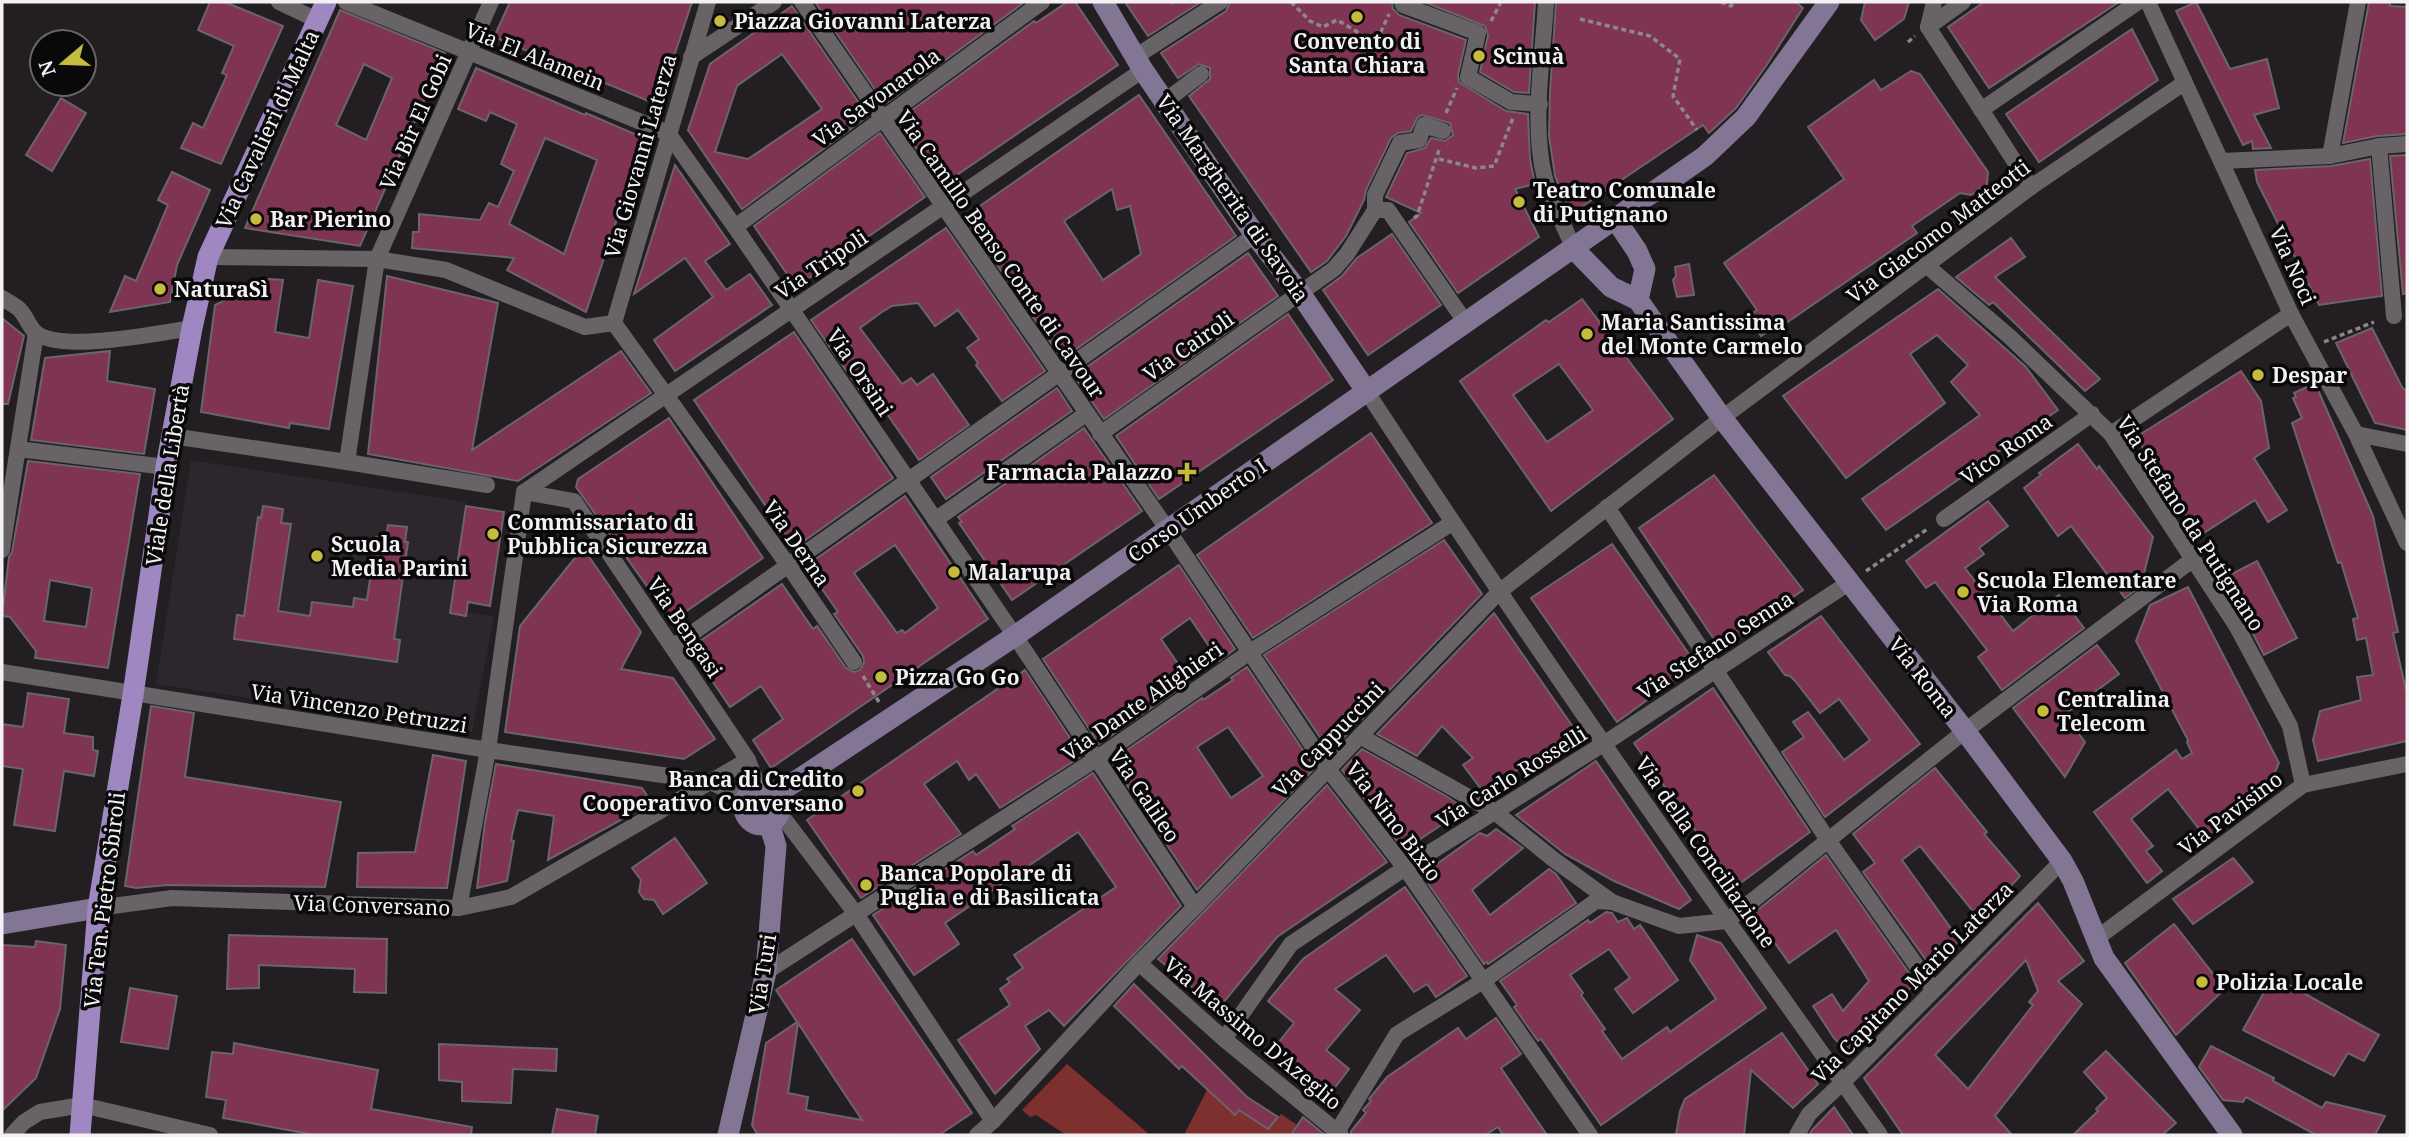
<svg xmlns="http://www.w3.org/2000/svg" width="2409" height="1137" viewBox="0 0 2409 1137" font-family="'Noto Serif',serif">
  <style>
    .built { fill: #2e262d }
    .forest { fill: #7e302f }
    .building { fill: #7f3454; stroke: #6b6567; stroke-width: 2; fill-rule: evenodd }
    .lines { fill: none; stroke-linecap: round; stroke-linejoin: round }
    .path { stroke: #8b888a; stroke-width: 3.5; stroke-dasharray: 5 3.5; stroke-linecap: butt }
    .street { stroke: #676367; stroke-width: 16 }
    .secondary { stroke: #837694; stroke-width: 21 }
    .primary { stroke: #9f88c2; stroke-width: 21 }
    .poi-dot { fill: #c5bc3d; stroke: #0a090a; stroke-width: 2.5 }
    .labels { text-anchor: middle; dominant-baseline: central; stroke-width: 7; stroke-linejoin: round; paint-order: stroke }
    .poi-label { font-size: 21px; font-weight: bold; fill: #f3f1f3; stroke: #0a090a; text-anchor: start }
    .street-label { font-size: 21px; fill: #f3f1f3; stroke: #0a090a }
  </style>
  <rect width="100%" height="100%" fill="#221e21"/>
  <path class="built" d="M191,460l275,42 -15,108 43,6 -22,116 -316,-48z"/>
  <g class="forest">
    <path d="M1067,1064l83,71h-84l-30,-20 -6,2 -8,-7z"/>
    <path d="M1207,1090l27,25 5,-5 29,19 13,-15 16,11 -5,9 1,1h-109z"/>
  </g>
  <g class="building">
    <path d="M210,2h15l58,24 -62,138 -40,-16 12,-25 10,5 24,-53 -5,-2 12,-27 -36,-16z"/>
    <path d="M510,2h182l-34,103 -164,-68z"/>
    <path d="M815,2h206l1,2 -137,100z"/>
    <path d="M1067,2h8l43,63 -176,120 -45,-64 137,-100 2,2z"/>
    <path d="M1125,2h76l-53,34z"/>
    <path d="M1230,2h162l1,7 6,6 67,25 -8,35 1,7 47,29 22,3 2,45 5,25 -20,5 24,48 -81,56 -49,-71 12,-9 -35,-16 21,-44 18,-5 6,-10 14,3 8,-6 -3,-12 -28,-8 -5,3 -6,13 -13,2 -7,5 -25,52 -2,10 -18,36 -19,25 -16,11 -122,-176 21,-17v-11l-11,-4 -21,14 -17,-25 65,-42z"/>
    <path d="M1424,2h111l-6,91 -15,-1 -34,-20 8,-37 -3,-9z"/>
    <path d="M1556,2h239l8,6 -37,58 -30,42 -27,25 -6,-8 -132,89 -16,-38 -6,-40 1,-44z"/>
    <path d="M1865,2h44l-5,17 -29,21 -14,-20z"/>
    <path d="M1984,2h135l-130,86 -41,-61z"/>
    <path d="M2196,2l34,67 37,-10 12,49 -25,7 17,33 -18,1 -1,-8 -9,4 -67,-134z"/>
    <path d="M2369,2h21v4l17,1v127l-30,2 -34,7z"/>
    <path d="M792,6l76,110 -126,93 -54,-79 22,-66zM782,54l40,55 -74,50 -33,-7 22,-66z"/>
    <path d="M340,10l105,43 -85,193 -115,-18zM364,64l28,14 -26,62 -30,-15z"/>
    <path d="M2132,29l26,51 -119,82 -33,-48z"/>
    <path d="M476,68l109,47 1,-2 58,25 -58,174 -79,-42 7,-12 -102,-10 1,-16h6v-18l61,6 9,-17 9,4 16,-36 -13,-7 16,-40 -27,-12 -4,9 -28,-12zM545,138l52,22 -33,94 -55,-30z"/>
    <path d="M1911,71l9,3 68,98 -1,12 -16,11 -11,-2 -48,33 5,7 -141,97 -2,-3 -13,9 -13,-19 9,-7 -33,-47 120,-84 -36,-52 66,-47 7,10z"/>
    <path d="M1139,95l97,141 -174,123 -98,-142zM1112,189l5,21 13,-4 11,48 -38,26 -39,-59z"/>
    <path d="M61,98l25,15 -34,58 -26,-16z"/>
    <path d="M880,133l45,64 -129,90 -42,-61z"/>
    <path d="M2407,155v138l-4,1 -13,-138z"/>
    <path d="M2370,159l12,137 -63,9 -62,-123 -2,-12 76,-4z"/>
    <path d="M675,165l55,79 -25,17 21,29 24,-16 22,31 -97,66 -21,-31 59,-43 -28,-39 -51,36z"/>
    <path d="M172,172l38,18 -33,75 -7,37 -60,10 15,-36 11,5 32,-76 -10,-5z"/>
    <path d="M946,228l99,143 -43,30 -26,-36 2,-2 -11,-15 12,-9 -21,-29 -23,16 -17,-23 -26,3 -10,6 -22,16 42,56 9,-6 6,7 16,-11 36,51 -50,35 -41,-59 -8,4 -59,-85z"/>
    <path d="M1392,234l49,71 -73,50 -45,-65 19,-14 15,-18z"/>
    <path d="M2011,238l14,19 -30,20 105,102 -15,12 -92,-89 -4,3 -33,-28z"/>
    <path d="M1248,253l30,43 -174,123 -30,-43z"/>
    <path d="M1689,264l5,31 -17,2 -4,-17 3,-4 -1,-9z"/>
    <path d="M387,276l111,27 -26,147 149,-99 30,42 -133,88 -150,-27z"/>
    <path d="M269,279l14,1 -8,52 34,6 9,-58 35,6 -24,143 -39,-6 -1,5 -88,-16 14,-107z"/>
    <path d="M1938,289l88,78 32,43 -172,120 -24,-31 118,-84 -29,-33 17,-17 -31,-30 -27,19 35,49 -99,75 -63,-82z"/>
    <path d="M1582,299l91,120 -122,92 -91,-130 86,-61 3,2zM1559,364l34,46 -46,32 -34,-47z"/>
    <path d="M1288,314l45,66 -174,119 -43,-63z"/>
    <path d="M2,318l22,18 -16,68h-6z"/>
    <path d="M2372,328l31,61 4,1v40l-32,-7 -39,-80z"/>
    <path d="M794,332l99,146 -99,70 -100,-148z"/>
    <path d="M110,351l-3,30 48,8 -11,65 -113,-14 14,-82z"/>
    <path d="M2241,371l20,30 8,47 -15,10 33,52 -19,12 -13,-22 -56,36 -63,-99z"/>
    <path d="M2315,383l58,133 25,116 -5,1 14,61v47l-89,20 -5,-21 7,-29 41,-11 -4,-23 16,-2 -7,-37 -9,2 -4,-21 5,-1 -17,-56 -3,1 -46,-140 10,-5 -9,-20 3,-1 -2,-4z"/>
    <path d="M1057,388l15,23 -126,88 -15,-22z"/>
    <path d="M669,418l94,140 -91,63 -96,-134 2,-8z"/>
    <path d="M1084,428l58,83 -130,89 -53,-77 3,-1 -4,-5z"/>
    <path d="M1371,433l61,90 -179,115 -56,-83z"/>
    <path d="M2078,444l19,25 2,-3 54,71 -12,49 -16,12 -54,-72 -13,10 -34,-48 17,-13 -2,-2z"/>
    <path d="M28,461l112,13 -32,194 -73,-10 1,-7 -26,-34 -8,-1 7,-59 3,-5zM50,580l42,8 -6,39 -42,-6z"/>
    <path d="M1714,475l89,115 -83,58 -81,-120z"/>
    <path d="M905,496l83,123 -217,149 -18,-28 30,-21 -22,-33 -31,21 -40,-59 92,-64 31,45 4,-3 29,42 8,4 6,-2 4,-8 -1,-6 -29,-42 4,-2 -32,-46zM895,545l43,63 -33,25 -3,-3 -5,3 -43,-60z"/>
    <path d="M1988,501l20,25 -29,22 5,6 -19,14 48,63 46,-36 25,33 -82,62 -24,-33 9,-7 -52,-68 -9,6 -20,-27z"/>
    <path d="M263,506l20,3 -2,14 10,1 -13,87 32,5 2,-14 41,5 1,-9 13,2 9,-63 10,1 2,-13 19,2 -2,15h3l-14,97 6,1 -3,22 -163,-23 3,-24 7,1 14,-99 3,1z"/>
    <path d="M466,506l38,6 -14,94 -22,-4 -2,14 -16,-3z"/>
    <path d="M1444,540l38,54 -152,158 -66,-97z"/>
    <path d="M1612,544l84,120 -79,58 -86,-124z"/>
    <path d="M583,548l58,84 -20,37 52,9 42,61 -31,20 -179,-27 15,-106z"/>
    <path d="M2257,561l40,77 -33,17 -40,-77z"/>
    <path d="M1179,565l56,84 -16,12 -29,-43 -29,21 29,42 -91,63 -56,-85z"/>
    <path d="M2188,587l91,176 -8,18 -54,39 4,6 -15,12 -38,-49 -37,30 22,27 -7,5 16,20 -15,12 -53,-71 82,-62 6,9 10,-6 -5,-11 1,-2 -52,-99 14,-36z"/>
    <path d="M1494,613l81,117 -91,63 -21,-28 10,-7 -31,-32 -25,30 -40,-22z"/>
    <path d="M1821,616l99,128 -95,73 -43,-65 22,-15 -11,-15 15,-10 36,48 26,-20 -31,-41 -19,14 -24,-31 -6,-6 -5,-1 -17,-23z"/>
    <path d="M2097,645l22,29 -55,41 21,27 -20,35 -52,-69z"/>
    <path d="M1247,667l68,101 -118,122 -86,-129 91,-63 1,2 30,-20 -2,-2zM1228,727l35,49 -32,22 -34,-51z"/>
    <path d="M1025,670l57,86 -82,52 -24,-34 -7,6 -12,-19 -33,23 37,50 -100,64 -54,-78z"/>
    <path d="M1713,688l97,144 -75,55 -101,-144z"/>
    <path d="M28,693l41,6 -5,34 29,4v13l5,1 -4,25 -30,-5 -9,60 -41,-6 9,-56 -21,-3v-42l21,3z"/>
    <path d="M151,706l43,7 -9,64 156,25 -16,85 -158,-2 -31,3 -11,-2z"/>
    <path d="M1362,749l84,47 19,13 -61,41 -62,-80z"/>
    <path d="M433,755l33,6 -19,127 -90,-1 1,-34 57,-1z"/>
    <path d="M1596,761l95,139 -12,9 -65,-28 -49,-27 -49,-39z"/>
    <path d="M496,764l146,24 10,15 -104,57 6,-44 -36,-6 -7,30 3,1 -7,40 -30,7 8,-66z"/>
    <path d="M1935,768l52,64 -3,2 36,42 -40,44 -60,-74 -18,14 58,81 -31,23 -66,-92 12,-9 -22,-29z"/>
    <path d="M1093,773l88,133 -117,120 -15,-16 -24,16 15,23 -45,45 -37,-54 52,-35 -10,-16 10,-7 -3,-3 16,-11 -9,-13 102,-68 -32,-47 -6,-8 -133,91 14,21 -45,31 -41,-60 100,-64 3,4 39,-26 -3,-3z"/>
    <path d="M1327,785l60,77 -110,75 -59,72 -60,-50z"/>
    <path d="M1496,829l27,19 -51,42 18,25 59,-46 7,5 20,29 -88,61 -1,-2 -3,2 -62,-89 58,-42 7,3z"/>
    <path d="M675,838l32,45 -44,31 -9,-14 -10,-1 -5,-7 2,-12 -9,-12z"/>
    <path d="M1826,855l90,128 -69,68 -13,-13 -21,-32 19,-12 11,17 26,-30 -33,-51 -47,33 -35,-50z"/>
    <path d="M2233,858l20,24 -60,42 -20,-25z"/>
    <path d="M1405,887l62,89 -31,21 -9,-13 -13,8 -28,-37 -51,34 25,21 -34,40 23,19 -23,30 -56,-46 24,-30 -26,-22 35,-42z"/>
    <path d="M2038,903l46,58 -26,20 24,23 -87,112 17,19h-109l-39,-57zM2026,960l12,31 -9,11 4,3 -65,84 -33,-34z"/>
    <path d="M1606,912l6,1 6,9 9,-4 7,11 6,-4 38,55 -45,33 -18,-24 15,-11 -21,-29 -39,26 13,18 -2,2 24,34 -3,2 20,28 45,-32 3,5 46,-33 -26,-39 7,-25 24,8 45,65 -165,117 -60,-86 -3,2 -24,-34 3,-2 -17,-24 88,-61 2,3z"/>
    <path d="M2174,924l51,65 -49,46 -51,-72z"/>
    <path d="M229,935l158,4 -1,54 -32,-1 1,-23 -96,-4v23l-32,1z"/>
    <path d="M852,939l120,174 -33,22 -182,-1 -5,-9 14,-82 31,-21 -21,-32zM798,1023l36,55 28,42 -56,-10 2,-13 -20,-4z"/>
    <path d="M36,941l30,4 -6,64 -24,69 -34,33v-166l33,2z"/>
    <path d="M2273,976l106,59 -15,26 -16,-8 -14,23 -91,-46z"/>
    <path d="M1134,984l113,113 31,20 -10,12 -29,-19 -4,5 -53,-49 -3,3 -65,-63z"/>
    <path d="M130,988l47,8 -9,53 -47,-7z"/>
    <path d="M1496,1018l25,36 -20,14 46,67h-44l-5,-8 -13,8h-134v-4l15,-18 -3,-3 8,-9 -2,-2 18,-22 71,-49 8,11z"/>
    <path d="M1782,1033l36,51 -25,24 -42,-38 -7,65h-68l4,-24 5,-12z"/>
    <path d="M234,1043l144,27 -7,39 101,18 -1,8h-156l-92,-17 3,-18 -20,-3 6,-45 21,2z"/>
    <path d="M439,1044l118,5 -1,22 -43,-2 -2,34 -49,-2v-19l-23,-2z"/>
    <path d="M2211,1046l63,32 -1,3 49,27 4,-6 59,14 -10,19h-59l-70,-38 -3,5 -20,-2 -24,-33z"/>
    <path d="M2106,1051l70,72 -14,12h-89l25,-24 -2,-2 11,-11 -23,-26z"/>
    <path d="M1834,1107l19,28h-44l3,-5z"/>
    <path d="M557,1109l41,7 -3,19h-43z"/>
    <path d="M1303,1117l22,18h-34z"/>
  </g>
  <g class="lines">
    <g class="path">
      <path d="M1291,2l19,19 13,6 14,-7 36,21 6,-5 10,-22"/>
      <path d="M1721,2l10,4 4,-4"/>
      <path d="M1171,3l2,-1"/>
      <path d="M1580,19l70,17 30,23 -7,37 24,34"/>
      <path d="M1491,21l10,-19"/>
      <path d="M1908,42l7,-6"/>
      <path d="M1446,113l11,-25"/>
      <path d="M1439,159l37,9 18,-2 19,-48"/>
      <path d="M1414,218l3,-2 23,-69"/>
      <path d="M2324,342l50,-20"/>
      <path d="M1866,571l63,-43"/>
      <path d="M863,676l16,26"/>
    </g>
    <g class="street">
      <path d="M279,2l38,18"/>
      <path d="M346,2l322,131 67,94 280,409 180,271"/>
      <path d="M802,2l366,528 160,239 77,99 185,267"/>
      <path d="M1402,2l1,3 75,28 -10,44 43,25 29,2"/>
      <path d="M1546,2c-3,55 -15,124 -1,177 7,24 19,47 29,70"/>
      <path d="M2148,2l143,312 65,120 51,109"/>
      <path d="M1928,27l103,160"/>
      <path d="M1928,27l35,-25"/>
      <path d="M1928,27l6,-25"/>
      <path d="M691,57l83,-55"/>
      <path d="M1135,57l85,-55"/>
      <path d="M1164,102l37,-28"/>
      <path d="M1981,110l157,-108"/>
      <path d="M2379,146l15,170"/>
      <path d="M2330,156l28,-154"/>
      <path d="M2222,161l108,-5 49,-10 28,-2"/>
      <path d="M1375,210v-15l25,-52 19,-3 5,-15 19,6"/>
      <path d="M735,227l307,-225"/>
      <path d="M208,257l169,2 69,11 139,57 29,-4"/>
      <path d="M1926,265l84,72 101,97 126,193 53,99 13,59"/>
      <path d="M2,298c6,4 13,7 18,12 6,6 9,17 16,23 25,20 125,0 156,-5"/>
      <path d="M614,323l174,242 66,97"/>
      <path d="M614,323l94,-321"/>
      <path d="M1367,392c116,178 237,354 360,528 51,72 102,143 153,215"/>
      <path d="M1100,434l234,-165 13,-15 28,-44h13l78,113"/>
      <path d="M2111,434l180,-120"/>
      <path d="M2356,434l51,10"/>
      <path d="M172,436l175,26 30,-203 114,-257"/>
      <path d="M18,449l148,18"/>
      <path d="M347,462l140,23"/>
      <path d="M524,492l619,-422"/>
      <path d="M524,492l50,9 174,259 11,29"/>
      <path d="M1607,507l221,333 105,149"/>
      <path d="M1944,519l148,-105"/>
      <path d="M935,520l151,-106"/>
      <path d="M2,550l34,-217"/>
      <path d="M674,646l581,-411"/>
      <path d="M2,672l486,78 223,32 34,17"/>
      <path d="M1360,736l135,76 58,47 59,43"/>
      <path d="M779,812l77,102 137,207"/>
      <path d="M98,908l74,-10 287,10 52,-11 237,-137"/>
      <path d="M459,908l29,-158 36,-258"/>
      <path d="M2097,938l206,-153 104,-21"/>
      <path d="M1139,963l85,76 117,96"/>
      <path d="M766,972l330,-213 154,-107 202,-129"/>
      <path d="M1224,1039l67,-95 114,-76 200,-125 245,-161"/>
      <path d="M1337,1132l60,-98 86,-53 113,-80 16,1 67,24 48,-5 238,-190 227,-171"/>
      <path d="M12,1135l12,-13 16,-10 42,-7 128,30"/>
      <path d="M977,1135l16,-14 146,-158 56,-56 304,-315 223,-174 309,-231 153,-104"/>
      <path d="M1797,1135l12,-21 34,-32 219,-221"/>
    </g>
    <g class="secondary">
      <path d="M1103,2l40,68 112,165 45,58 67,99"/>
      <path d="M1616,220l21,31 8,18 -7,31"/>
      <path d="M1574,249l37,38 27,13 84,118 243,313 97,130 11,20 31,77 128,177"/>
      <circle cx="762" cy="807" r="18"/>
      <path d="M775,795l240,-159 690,-480 41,-39 83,-115"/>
      <path d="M2,924l96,-16"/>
      <path d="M728,1135l38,-163 10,-126 -7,-23"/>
    </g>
    <path class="primary" d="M80,1135l18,-227 35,-213 33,-228 26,-139 16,-71 118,-255"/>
  </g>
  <g class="poi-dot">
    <circle cx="1357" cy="17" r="7"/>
    <circle cx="720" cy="21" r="7"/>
    <circle cx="1479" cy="56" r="7"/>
    <circle cx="1519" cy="202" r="7"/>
    <circle cx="256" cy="219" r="7"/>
    <circle cx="160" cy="289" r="7"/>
    <circle cx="1587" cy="334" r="7"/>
    <circle cx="2258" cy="375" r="7"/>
    <path d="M1183.5 461.5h7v7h7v7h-7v7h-7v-7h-7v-7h7z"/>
    <circle cx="493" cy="534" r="7"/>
    <circle cx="317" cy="556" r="7"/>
    <circle cx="954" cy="572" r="7"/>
    <circle cx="1963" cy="592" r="7"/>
    <circle cx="881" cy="677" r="7"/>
    <circle cx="2043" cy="711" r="7"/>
    <circle cx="858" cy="791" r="7"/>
    <circle cx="866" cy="885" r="7"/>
    <circle cx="2202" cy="982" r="7"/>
  </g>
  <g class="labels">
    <g class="poi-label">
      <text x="734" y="21">Piazza Giovanni Laterza</text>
      <text x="1357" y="41" text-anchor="middle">Convento di<tspan x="1357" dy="24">Santa Chiara</tspan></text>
      <text x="1493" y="56">Scinuà</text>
      <text x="1533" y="190">Teatro Comunale<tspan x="1533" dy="24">di Putignano</tspan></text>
      <text x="270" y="219">Bar Pierino</text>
      <text x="174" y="289">NaturaSì</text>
      <text x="1601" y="322">Maria Santissima<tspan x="1601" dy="24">del Monte Carmelo</tspan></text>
      <text x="2272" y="375">Despar</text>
      <text x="1173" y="472" text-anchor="end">Farmacia Palazzo</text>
      <text x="507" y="522">Commissariato di<tspan x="507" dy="24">Pubblica Sicurezza</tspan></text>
      <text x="331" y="544">Scuola<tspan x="331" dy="24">Media Parini</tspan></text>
      <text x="968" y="572">Malarupa</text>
      <text x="1977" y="580">Scuola Elementare<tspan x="1977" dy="24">Via Roma</tspan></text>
      <text x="895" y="677">Pizza Go Go</text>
      <text x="2057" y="699">Centralina<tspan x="2057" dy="24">Telecom</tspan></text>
      <text x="844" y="779" text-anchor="end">Banca di Credito<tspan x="844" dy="24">Cooperativo Conversano</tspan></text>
      <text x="880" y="873">Banca Popolare di<tspan x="880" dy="24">Puglia e di Basilicata</tspan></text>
      <text x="2216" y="982">Polizia Locale</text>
    </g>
    <g class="street-label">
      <text transform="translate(535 56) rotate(22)">Via El Alamein</text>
      <text transform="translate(876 97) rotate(-36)">Via Savonarola</text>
      <text transform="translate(415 122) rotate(-66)">Via Bir El Gobi</text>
      <text transform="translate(267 129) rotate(-65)">Via Cavalieri di Malta</text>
      <text transform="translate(640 156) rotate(-74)">Via Giovanni Laterza</text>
      <text transform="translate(1233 198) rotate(55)">Via Margherita di Savoia</text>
      <text transform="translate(1938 231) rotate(-37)">Via Giacomo Matteotti</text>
      <text transform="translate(1001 254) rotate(55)">Via Camillo Benso Conte di Cavour</text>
      <text transform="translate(821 264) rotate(-34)">Via Tripoli</text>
      <text transform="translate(2293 265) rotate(66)">Via Noci</text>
      <text transform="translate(1188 346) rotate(-35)">Via Cairoli</text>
      <text transform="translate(860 372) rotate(56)">Via Orsini</text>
      <text transform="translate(2006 449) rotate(-35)">Vico Roma</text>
      <text transform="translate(167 475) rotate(-81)">Viale della Libertà</text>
      <text transform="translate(1197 510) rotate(-35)">Corso Umberto I</text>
      <text transform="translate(2191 523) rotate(57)">Via Stefano da Putignano</text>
      <text transform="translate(797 543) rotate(55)">Via Derna</text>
      <text transform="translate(685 627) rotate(56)">Via Bengasi</text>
      <text transform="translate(1715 645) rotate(-33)">Via Stefano Senna</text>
      <text transform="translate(1923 677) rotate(52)">Via Roma</text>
      <text transform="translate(1142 701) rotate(-35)">Via Dante Alighieri</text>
      <text transform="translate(359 708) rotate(9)">Via Vincenzo Petruzzi</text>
      <text transform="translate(1328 739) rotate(-46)">Via Cappuccini</text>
      <text transform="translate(1511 777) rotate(-32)">Via Carlo Rosselli</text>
      <text transform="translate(1145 795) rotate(56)">Via Galileo</text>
      <text transform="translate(2230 813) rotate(-37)">Via Pavisino</text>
      <text transform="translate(1394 821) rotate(53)">Via Nino Bixio</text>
      <text transform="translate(1706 852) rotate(55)">Via della Conciliazione</text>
      <text transform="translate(104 900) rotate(-83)">Via Ten. Pietro Sbiroli</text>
      <text transform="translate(372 905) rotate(2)">Via Conversano</text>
      <text transform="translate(762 974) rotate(-81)">Via Turi</text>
      <text transform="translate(1912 982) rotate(-45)">Via Capitano Mario Laterza</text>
      <text transform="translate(1253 1033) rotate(40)">Via Massimo D'Azeglio</text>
    </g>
  </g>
  <rect width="2409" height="1137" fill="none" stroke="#f3f1f3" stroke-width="7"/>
  <g transform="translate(63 63) rotate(251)"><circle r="33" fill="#0a090a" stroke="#676667" stroke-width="2"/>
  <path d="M0-5L12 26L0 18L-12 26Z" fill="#c5bc3d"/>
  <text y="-10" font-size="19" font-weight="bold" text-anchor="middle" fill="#f3f1f3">N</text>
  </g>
</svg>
